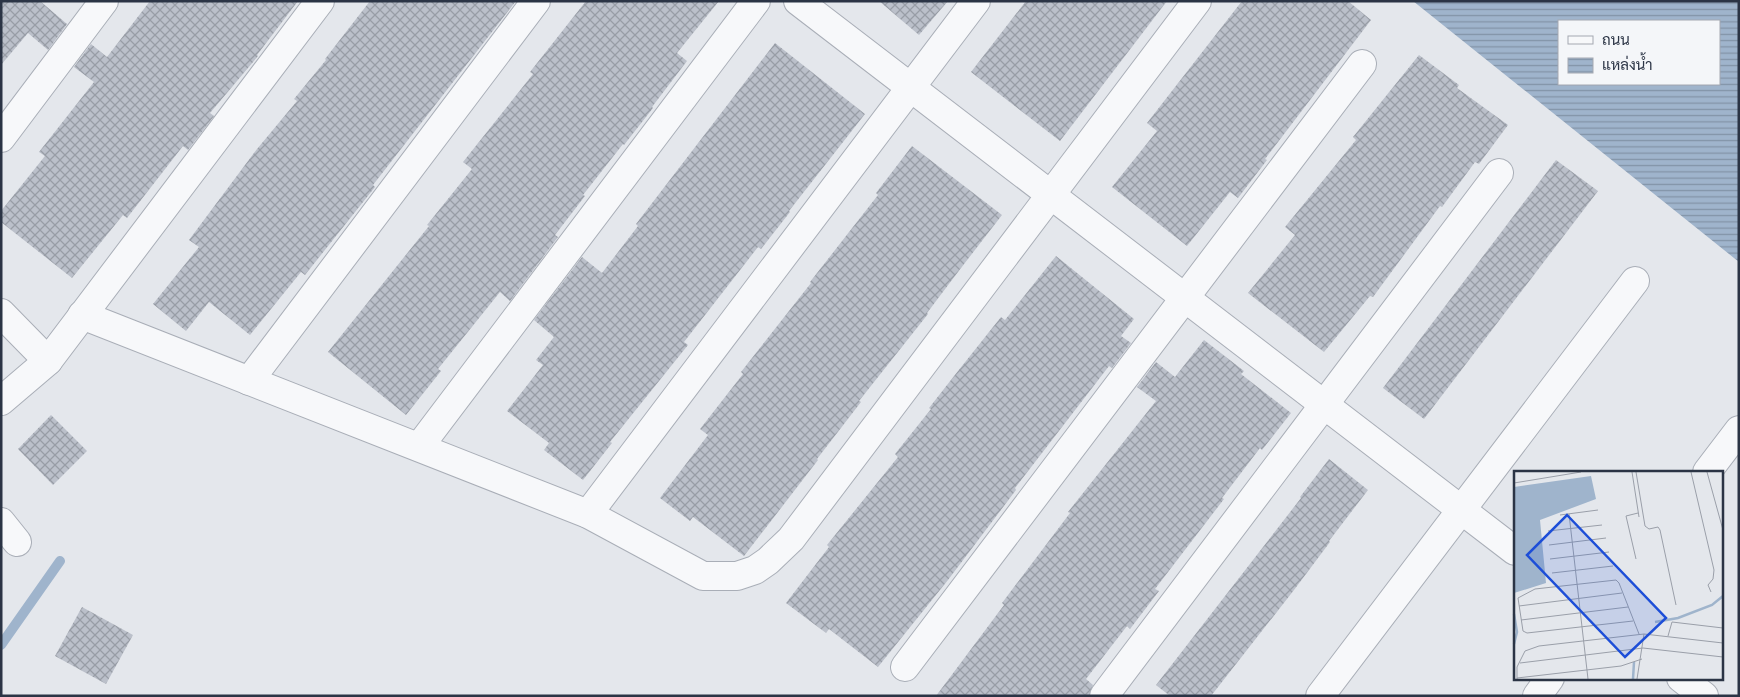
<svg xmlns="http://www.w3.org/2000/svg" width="1740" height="697" viewBox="0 0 1740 697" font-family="'Roboto Condensed',Sarabun,sans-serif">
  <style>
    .water { fill: url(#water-rules); fill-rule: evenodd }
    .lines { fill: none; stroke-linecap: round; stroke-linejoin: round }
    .stream { stroke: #9fb4cc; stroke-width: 10 }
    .building { fill: url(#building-cross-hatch) }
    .minor-casing { stroke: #a9aeb7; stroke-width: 30 }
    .minor { stroke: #f7f8fa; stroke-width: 28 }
    .inset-river { fill: none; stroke: #9fb4cc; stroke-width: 2.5 }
    .inset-road { fill: none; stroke: #9a9fa9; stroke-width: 1 }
    .view { fill: #1d4ed8; fill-opacity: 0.15; stroke: #1d4ed8; stroke-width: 2.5 }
    .inset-edge { fill: none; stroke: #2b3445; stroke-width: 2.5 }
  </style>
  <defs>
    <pattern id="water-rules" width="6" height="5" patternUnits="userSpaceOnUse" patternTransform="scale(1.25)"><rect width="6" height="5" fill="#9fb4cc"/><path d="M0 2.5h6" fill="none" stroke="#8293a7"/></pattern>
    <pattern id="building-cross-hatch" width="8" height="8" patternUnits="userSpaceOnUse" patternTransform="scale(1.25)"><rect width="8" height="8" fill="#bbc0ca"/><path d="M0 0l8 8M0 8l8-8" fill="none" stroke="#989da6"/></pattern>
  </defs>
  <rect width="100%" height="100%" fill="#e4e7ec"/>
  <path class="water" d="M1413,1h326v261zM1559,21h160v63h-160z"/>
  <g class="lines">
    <path class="stream" d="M1,645l59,-84"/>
  </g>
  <g class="building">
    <path d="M1,1h39l27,23 -19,26 -20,-17 -27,32z"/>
    <path d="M150,1h148l-41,54 1,1 -48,57 4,3 -26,34 -5,-4 -56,72 -4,-3 -51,63 -71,-56v-11l44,-55 -6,-4 55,-70 -20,-15 17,-23 16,13z"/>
    <path d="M370,1h146l-143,184 2,2 -70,88 -4,-3 -51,63 -41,-33 -23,29 -33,-27 46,-57 -10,-7 68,-91 40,-48 -3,-2 32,-39 -1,-1z"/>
    <path d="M586,1h133l-42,52 10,8 -35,46 1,1 -29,37 -1,-1 -40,51 2,1 -30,39 3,2 -48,64 -10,-9 -62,77 3,2 -35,44 -78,-63 101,-126 -2,-1 45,-56 -9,-7 70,-88 -3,-2z"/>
    <path d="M879,1h69l-29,34z"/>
    <path d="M1026,1h141l-107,140 -89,-69z"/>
    <path d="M1242,1h106l23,19 -106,139 2,1 -29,38 -8,-6 -43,54 -75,-59 45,-56 -10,-8z"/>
    <path d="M775,43l90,71 -76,97 1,1 -29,37 -3,-2 -74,95 4,3 -78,97 2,1 -29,37 -39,-30 5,-7 -42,-32 36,-46 -7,-5 18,-23 -20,-17 48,-63 20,16 36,-47 -2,-2z"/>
    <path d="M1419,55l40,30 -2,3 51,37 -29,39 -4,-2 -33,45 -2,-1 -67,91 -3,-1 -46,56 -76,-59 47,-58 -10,-8 71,-87 -3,-3z"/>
    <path d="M912,146l90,69 -41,53 -34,45 1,1 -69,87 2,1 -44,57 1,1 -74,96 -51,-39 -3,4 -30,-23 48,-63 -8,-6 43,-55 -2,-2 70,-89 -1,-1 68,-87 -2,-2z"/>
    <path d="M1556,160l42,31 -174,228 -41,-31z"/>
    <path d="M1056,256l78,63 -13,17 10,7 -19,25 -3,-2 -94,122 1,2 -68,90 -70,87 -49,-38 -3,4 -40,-30 43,-56 -2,-2 71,-88 -3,-3 36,-45 -2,-1 29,-37 43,-54 4,3z"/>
    <path d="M1204,340l40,31 -3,3 50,39 -29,37 -2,-2 -38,50 2,1 -69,90 4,2 -29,38 -3,-3 -41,53 7,6 -4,11h-153l68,-91 -2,-2 68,-90 -2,-1 88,-111 -19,-14 19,-25 19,15z"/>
    <path d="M51,415l36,36 -34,34 -35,-36z"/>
    <path d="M1329,459l39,31 -39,51 1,1 -36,48 -83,106h-41l-14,-11 145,-187 -1,-1z"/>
    <path d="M82,607l51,28 -27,49 -51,-28z"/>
  </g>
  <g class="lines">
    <g class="minor-casing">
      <g id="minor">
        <path d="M798,1l717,550"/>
        <path d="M1,138l103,-137"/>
        <path d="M1,313l47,48"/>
        <path d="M82,315l506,199 115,62h34l18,-6 13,-9 23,-22 406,-538"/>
        <path d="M249,381l287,-380"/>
        <path d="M1,401l47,-40 272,-360"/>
        <path d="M419,447l337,-446"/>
        <path d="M1707,472l32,-42"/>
        <path d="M588,514l388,-513"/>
        <path d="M1,522l16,20"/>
        <path d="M905,667l457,-603"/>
        <path d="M1681,678l23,18"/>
        <path d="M1104,696l395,-523"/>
        <path d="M1320,696l315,-415"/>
        <path d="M1537,696l13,-18"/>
      </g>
    </g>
    <use href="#minor" class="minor"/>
  </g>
  <g transform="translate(1514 471)">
    <rect width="209" height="209" fill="#e4e7ec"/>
    <path d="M77,5l5,23 -56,21 6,63 -32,10v-106z" fill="#9fb4cc"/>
    <path class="inset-river" d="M0,143l3,18 -3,12M141,151l23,-4 34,-13 11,-9M119,208l1,-17"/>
    <path class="inset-road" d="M118,1l7,45M122,1l9,54 4,3 9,-2 2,3 16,75M177,1l23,98 -1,9 -5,6 3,7M193,1l16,58M0,12l67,-11M55,43l19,165M46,44l38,-5M34,60l54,-6M35,74l57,-7M36,88l59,-7M122,88l-10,-43 12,-3M38,102l61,-7M5,135l103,-13M7,149l107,-13M119,150l-106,12 -4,-2 -5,-33 17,-9 81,-9 3,3 20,51M154,165l4,-14 51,6M6,192l123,-15 80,9M3,207l104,-12 21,-7M3,208v-12l8,-16 14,-5 105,-12 79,9M123,208l7,-45"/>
    <path class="view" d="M53,44l99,103 -41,39 -98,-102z"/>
    <rect width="209" height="209" class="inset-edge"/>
  </g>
  <rect width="1740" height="697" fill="none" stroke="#2b3445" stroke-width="5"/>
  <rect x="1558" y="20" width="162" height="65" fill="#f4f6f9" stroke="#a4a8b1"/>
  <rect x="1568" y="36" width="25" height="8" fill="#f7f8fa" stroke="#a4a8b1"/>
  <text x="1602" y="45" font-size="15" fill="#2b3445">ถนน</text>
  <rect x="1568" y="58" width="25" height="15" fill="url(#water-rules)" stroke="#a4a8b1"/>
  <text x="1602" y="70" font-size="15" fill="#2b3445">แหล่งน้ำ</text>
</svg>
